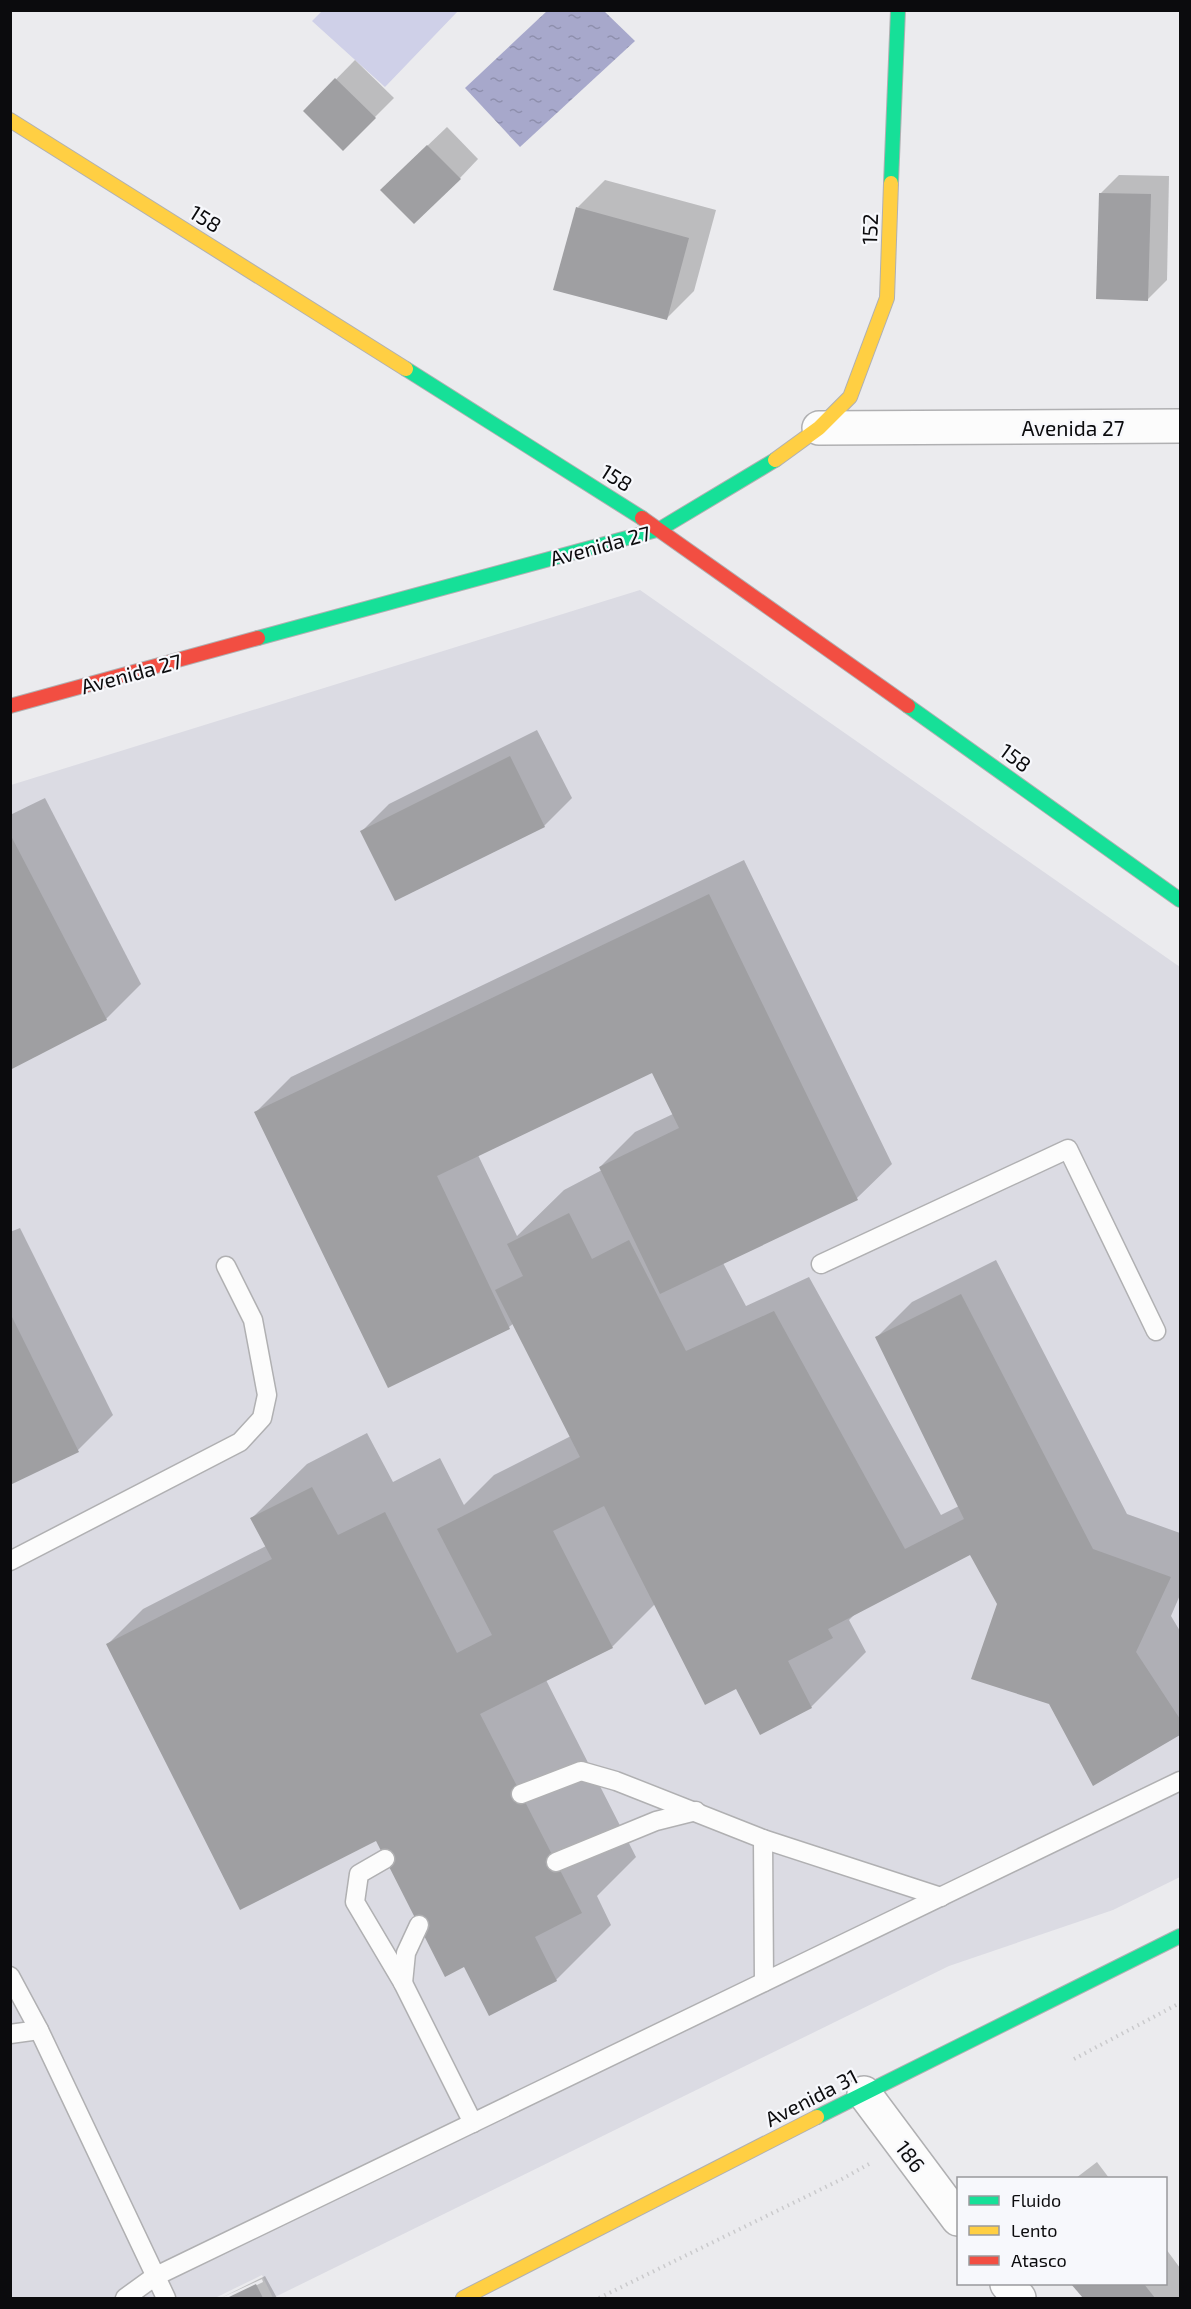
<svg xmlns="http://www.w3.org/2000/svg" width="1191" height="2309" viewBox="0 0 1191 2309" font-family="'Exo 2',sans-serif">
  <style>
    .built { fill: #dbdbe3 }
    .pitch { fill: #cfd0e8 }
    .water { fill: url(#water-ripples) }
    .shadow { fill: #0003; fill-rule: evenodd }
    .building { fill: #9f9fa2 }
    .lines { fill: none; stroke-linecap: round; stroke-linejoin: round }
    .lane-casing { stroke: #b0b0b2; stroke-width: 21 }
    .street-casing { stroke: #b0b0b2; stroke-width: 36 }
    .fast-casing { stroke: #b0b0b2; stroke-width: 16 }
    .slow-casing { stroke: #b0b0b2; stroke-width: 16 }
    .jam-casing { stroke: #b0b0b2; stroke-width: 16 }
    .path { stroke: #cacacc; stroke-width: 4; stroke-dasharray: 1.5 4.5; stroke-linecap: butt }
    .lane { stroke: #fcfcfc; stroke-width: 18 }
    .street { stroke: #fcfcfc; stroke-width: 33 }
    .fast { stroke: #16e098; stroke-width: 14 }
    .slow { stroke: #ffcf43; stroke-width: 14 }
    .jam { stroke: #f24e42; stroke-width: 14 }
    .labels { text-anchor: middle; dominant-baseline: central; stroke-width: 4.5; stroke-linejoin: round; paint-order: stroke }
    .street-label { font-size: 21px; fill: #0b0b0d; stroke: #f7f8fc }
  </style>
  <defs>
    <pattern id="water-ripples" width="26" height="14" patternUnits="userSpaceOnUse" patternTransform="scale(1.5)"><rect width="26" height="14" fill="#a7a8cb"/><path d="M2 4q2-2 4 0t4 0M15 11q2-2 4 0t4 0" fill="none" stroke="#8e8fad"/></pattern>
  </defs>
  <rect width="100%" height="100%" fill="#ebebee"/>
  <path class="built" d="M640,590l540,377v910l-67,33 -164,56 -676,332 -11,-23 -47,23h-204v-1513z"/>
  <path class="pitch" d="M322,11v-1l136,1 -73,76 -73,-66z"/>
  <path class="water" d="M548,10l56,1 31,30 -115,106 -55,-59z"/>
  <g class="shadow">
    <path d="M355,60l39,38 -51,51 -38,-38z"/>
    <path d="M447,127l31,32 -18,19 -59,-7z"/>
    <path d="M1119,175l50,1 -2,104 -19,19 -48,-105z"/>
    <path d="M605,180l111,30 -22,81 -27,27 -89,-111z"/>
    <path d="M537,730l35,68 -28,28 -182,5 27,-27z"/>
    <path d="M45,798l96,186 -35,35 -96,49v-253z"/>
    <path d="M744,860l148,304 -35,34 -134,65 23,43 63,-29 132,238 18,-9 -82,-169 35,-35 84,-42 131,254 53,19v62l-9,21 9,15v103l-87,50 -122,-232 -113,59 -9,9 17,32 -55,55 -74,-20 -82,-83 -43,43 -66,33 90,177 -39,39 14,29 -55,55 -91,-15 -89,-126 -268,-195 35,-35 123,-63 -14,-28 55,-54 60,-31 26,49 47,-24 24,47 30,-30 77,-39 -57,-113 -5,4 -121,59 -132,-274 35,-35zM653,1071l20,43 -38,18 -35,35 2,3 -38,20 -47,46 -39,-81z"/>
    <path d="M20,1228l93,187 -35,35 -68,33v-251z"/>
    <path d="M1097,2162l12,16h-33z"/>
    <path d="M1166,2249l14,19v30h-95l-12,-14h93z"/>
    <path d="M265,2276l12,22h-46l32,-16 -1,-3 -41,19z"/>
  </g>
  <g class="building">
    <path d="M335,78l41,40 -33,33 -40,-40z"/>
    <path d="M427,145l34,34 -47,45 -34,-34z"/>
    <path d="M1099,193l52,1 -3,107 -52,-2z"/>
    <path d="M576,207l113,31 -22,82 -114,-30z"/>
    <path d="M510,756l35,71 -150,74 -35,-70z"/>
    <path d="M10,834l97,186 -97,50z"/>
    <path d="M709,894l149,306 -198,94 -61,-127 80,-39 -27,-55 -215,103 73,153 -122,59 -134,-276z"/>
    <path d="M569,1213l23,46 37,-19 57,111 88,-40 131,238 59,-30 -89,-182 86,-43 132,255 78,28 -35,75 44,67v16l-87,51 -44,-82 -78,-25 26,-75 -27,-49 -142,74 5,9 -45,23 24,47 -52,27 -24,-46 -31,16 -101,-199 -51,25 60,117 -133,66 102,199 -47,24 22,44 -68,35 -25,-49 -19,10 -69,-136 -136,69 -134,-266 166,-85 -22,-41 62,-31 26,48 47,-23 72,141 35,-18 -55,-106 143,-72 -85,-167 28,-14 -16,-32z"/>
    <path d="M10,1313l69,139 -69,33z"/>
    <path d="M256,2284l7,14h-36z"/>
    <path d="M1071,2284h73l11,14h-72z"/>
  </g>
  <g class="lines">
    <g class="lane-casing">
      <g id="lane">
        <path d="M821,1264l247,-115 88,182"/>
        <path d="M10,1561l230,-119 22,-24 5,-23 -14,-75 -27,-54"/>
        <path d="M521,1794l60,-23 35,10 147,58 178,58"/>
        <path d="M763,1839l1,143"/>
        <path d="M385,1859l-26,15 -4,28 48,81 70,140"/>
        <path d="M556,1862l100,-41 40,-10"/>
        <path d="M10,1976l29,54 127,268"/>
        <path d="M403,1983l3,-30 13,-28"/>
        <path d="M10,2034l29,-4"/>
        <path d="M125,2298l29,-21 1026,-496"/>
      </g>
    </g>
    <g class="street-casing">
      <g id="street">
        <path d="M819,428l361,-2"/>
        <path d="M864,2093l94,126"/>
        <path d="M1007,2284l12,14"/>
      </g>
    </g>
    <g class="fast-casing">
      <g id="fast">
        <path d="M891,183l7,-173"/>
        <path d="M406,369l236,149"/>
        <path d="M258,638l402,-109 115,-69"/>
        <path d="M908,706l272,194"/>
        <path d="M817,2117l363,-181"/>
      </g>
    </g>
    <g class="slow-casing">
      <g id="slow">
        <path d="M10,120l396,249"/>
        <path d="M775,460l44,-32 31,-31 37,-99 4,-115"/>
        <path d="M463,2298l354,-181"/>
      </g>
    </g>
    <g class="jam-casing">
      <g id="jam">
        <path d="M642,518l266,188"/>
        <path d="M10,706l248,-68"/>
      </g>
    </g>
    <g class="path">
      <path d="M1074,2059l106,-56"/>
      <path d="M599,2298l243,-119 27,-15"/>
    </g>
    <use href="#lane" class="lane"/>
    <use href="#street" class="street"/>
    <use href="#fast" class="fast"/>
    <use href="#slow" class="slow"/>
    <use href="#jam" class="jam"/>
  </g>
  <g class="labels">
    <g class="street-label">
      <text transform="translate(206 218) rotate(32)">158</text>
      <text transform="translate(869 229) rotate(-88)">152</text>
      <text x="1073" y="427">Avenida 27</text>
      <text transform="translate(617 477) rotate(32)">158</text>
      <text transform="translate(600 545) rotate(-15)">Avenida 27</text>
      <text transform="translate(131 673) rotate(-15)">Avenida 27</text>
      <text transform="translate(1016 757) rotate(36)">158</text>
      <text transform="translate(811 2097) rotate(-27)">Avenida 31</text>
      <text transform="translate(911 2156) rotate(53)">186</text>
    </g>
  </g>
  <rect width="1191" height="2309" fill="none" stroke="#0b0b0d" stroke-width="24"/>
  <rect x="957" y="2177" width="210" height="108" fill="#f7f8fc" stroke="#99999c" stroke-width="1.5"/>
  <rect x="969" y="2196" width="30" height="9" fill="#16e098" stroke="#99999c" stroke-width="1.5"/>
  <text x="1011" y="2207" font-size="18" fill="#0b0b0d">Fluido</text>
  <rect x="969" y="2226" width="30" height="9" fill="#ffcf43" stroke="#99999c" stroke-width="1.5"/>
  <text x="1011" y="2237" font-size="18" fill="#0b0b0d">Lento</text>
  <rect x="969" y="2256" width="30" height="9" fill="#f24e42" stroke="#99999c" stroke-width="1.5"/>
  <text x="1011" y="2267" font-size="18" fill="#0b0b0d">Atasco</text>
</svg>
